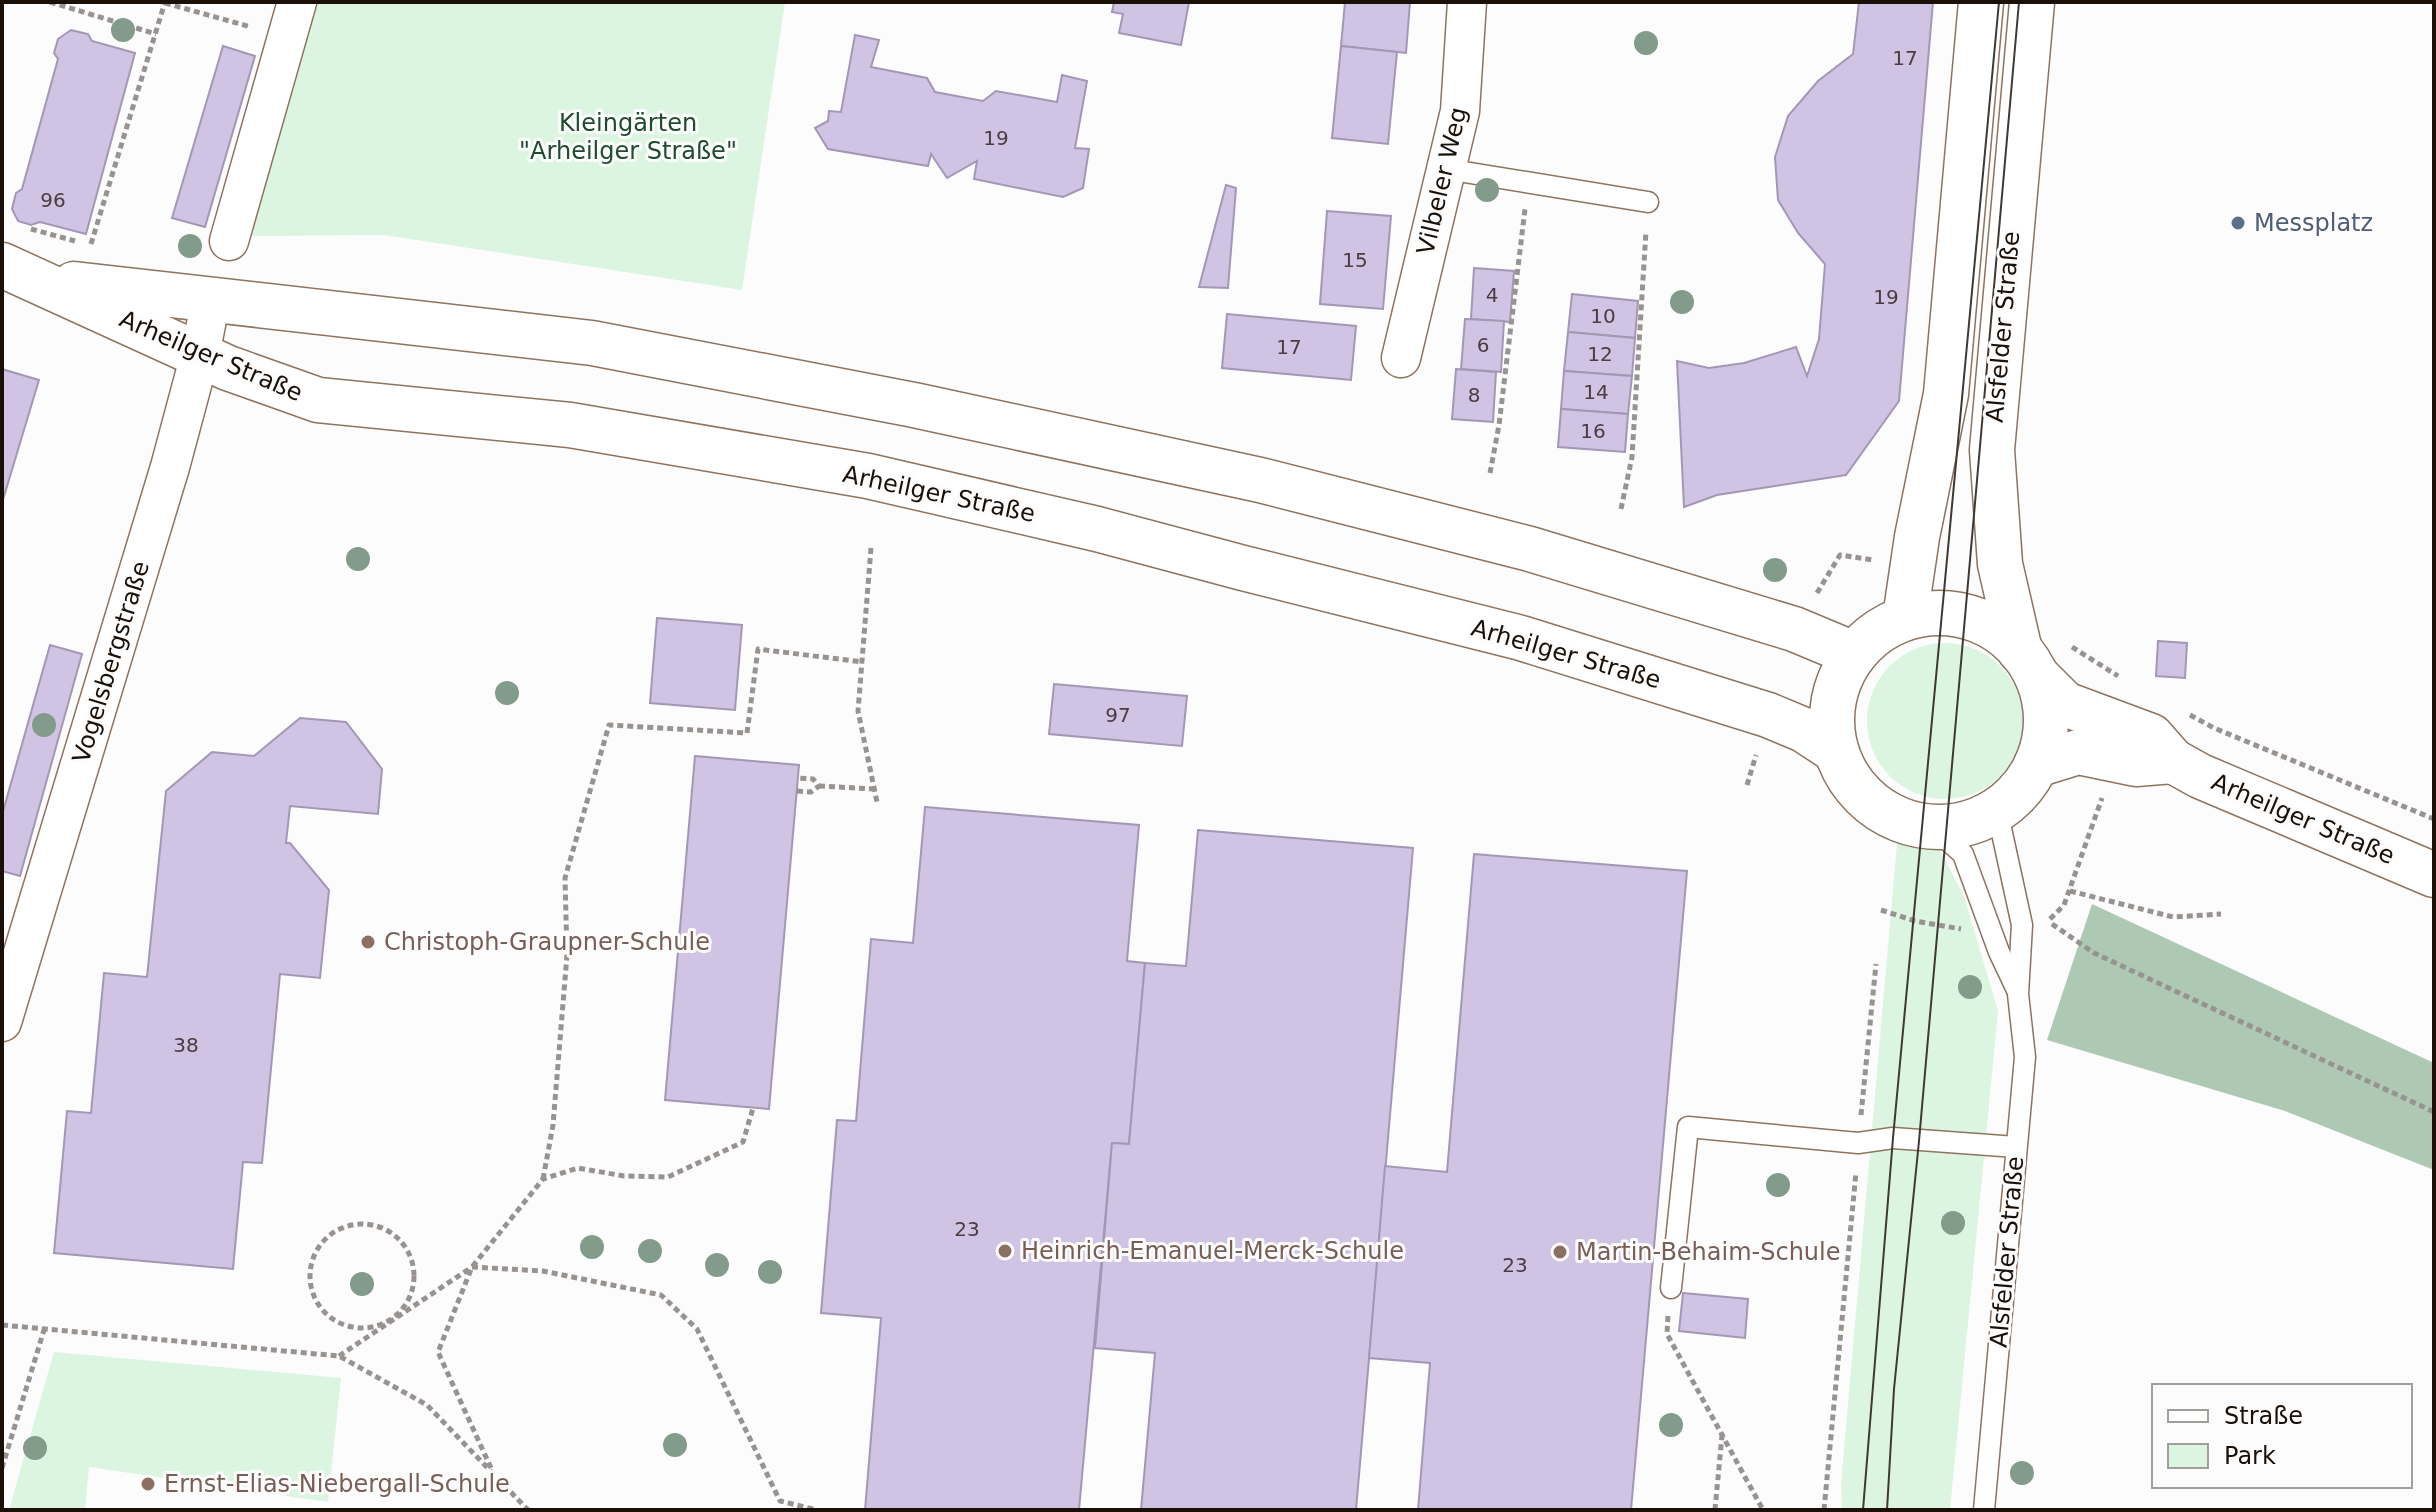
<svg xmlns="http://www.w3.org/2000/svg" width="2436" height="1512" viewBox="0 0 2436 1512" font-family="'DejaVu Sans',sans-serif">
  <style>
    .green { fill: #dbf5e1 }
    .forest { fill: #adc9b3 }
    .building { fill: #d0c3e3; stroke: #a397b5; stroke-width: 2 }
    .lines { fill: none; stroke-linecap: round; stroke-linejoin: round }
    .lane-casing { stroke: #8e735e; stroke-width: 23 }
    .street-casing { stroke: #8e735e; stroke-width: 41 }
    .secondary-casing { stroke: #8e735e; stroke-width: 47 }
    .path { stroke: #989390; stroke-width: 5; stroke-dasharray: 6 4; stroke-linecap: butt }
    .lane { stroke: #fff; stroke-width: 20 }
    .street { stroke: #fff; stroke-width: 38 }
    .secondary { stroke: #fff; stroke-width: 44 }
    .tram { stroke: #403831; stroke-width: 2 }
    .tree { fill: #829b8a }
    .service-dot { fill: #5c6f8a; stroke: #fcfcfc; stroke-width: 3 }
    .education-dot { fill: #8d6e63; stroke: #fcfcfc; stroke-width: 3 }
    .labels { text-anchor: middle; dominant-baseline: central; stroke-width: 6; stroke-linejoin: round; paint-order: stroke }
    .number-label { font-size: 20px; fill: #483d3f }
    .park-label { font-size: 24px; fill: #1f4c2d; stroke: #fcfcfc }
    .street-label { font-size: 24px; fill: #1a1008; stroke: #fcfcfc }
    .service-label { font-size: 24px; fill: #4e5e75; stroke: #fcfcfc; text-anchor: start }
    .education-label { font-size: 24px; fill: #785e54; stroke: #fcfcfc; text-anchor: start }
  </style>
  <rect width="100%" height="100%" fill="#fcfcfc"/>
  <g class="green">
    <path d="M311,2h474l-43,288 -358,-55 -133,1z"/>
    <circle cx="1945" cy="721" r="78"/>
    <path d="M1898,832l40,15 26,49 34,115 -48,499h-108l-1,-26z"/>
    <path d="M54,1352l287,26 -13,124 -239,-35 -4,43h-76z"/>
  </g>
  <path class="forest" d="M2092,904l342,159v107l-149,-59 -238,-71z"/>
  <g class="building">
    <path d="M1114,2h75l-8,43 -62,-12 4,-19 -11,-2z"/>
    <path d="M1345,2h65l-4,51 -65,-7z"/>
    <path d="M1859,2h74l-34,399 -53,74 -129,20 -33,12 -7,-146 32,7 35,-5 52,-16 11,29 12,-37 6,-75 -27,-31 -20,-33 -3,-43 13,-41 30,-35 35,-27z"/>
    <path d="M71,30l17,4 4,7 43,12 -49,181 -46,-12 -9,3 -13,-4 -6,-12 4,-16 6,-4 36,-130 -4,-6 4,-14z"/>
    <path d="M855,35l24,5 -8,27 56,11 8,14 48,9 13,-10 61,11 5,-27 25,6 -12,67 14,1 -6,39 -20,9 -89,-18 3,-18 -30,17 -16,-24 -3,12 -100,-17 -13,-21 13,-7 1,-10 12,1z"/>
    <path d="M223,46l32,10 -50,171 -33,-9z"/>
    <path d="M1341,46l56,6 -9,92 -56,-6z"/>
    <path d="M1226,185l10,3 -8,100 -29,-1z"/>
    <path d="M1327,211l64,5 -8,93 -63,-5z"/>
    <path d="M1474,268l40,3 -4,51 -39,-3z"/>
    <path d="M1572,294l66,7 -3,37 -67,-6z"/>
    <path d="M1227,314l129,12 -5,54 -129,-12z"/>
    <path d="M1465,319l39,2 -3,51 -40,-3z"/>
    <path d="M1568,332l67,6 -3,38 -68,-5z"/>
    <path d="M2,369l37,11 -37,123z"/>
    <path d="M1456,369l40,3 -3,50 -41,-3z"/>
    <path d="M1564,371l68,5 -4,38 -67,-5z"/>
    <path d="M1561,409l67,5 -3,38 -67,-5z"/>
    <path d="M657,618l85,7 -7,85 -85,-7z"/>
    <path d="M2158,641l29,2 -2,35 -29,-2z"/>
    <path d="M50,645l32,9 -62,222 -18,-5v-56z"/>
    <path d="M1054,684l133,12 -5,50 -133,-12z"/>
    <path d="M300,718l46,4 36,47 -4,45 -88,-8 -4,37h4l39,47 -9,88 -40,-4 -18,189 -19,-1 -10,107 -179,-16 13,-142 24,2 13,-140 43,4 19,-186 46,-39 42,4z"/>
    <path d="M695,756l104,9 -30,344 -104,-9z"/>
    <path d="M925,807l214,18 -12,136 18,2 -16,181 -17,-1 -33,367h-214l16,-192 -60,-5 16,-193 19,1 15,-182 42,4z"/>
    <path d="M1198,830l215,18 -57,662h-215l14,-157 -60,-5 17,-205 17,1 16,-181 41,3z"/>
    <path d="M1474,854l213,17 -56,639h-213l12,-147 -61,-5 16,-192 62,6z"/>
    <path d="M1683,1293l65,6 -3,39 -66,-7z"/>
  </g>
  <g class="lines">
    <g class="lane-casing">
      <g id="lane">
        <path d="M1446,169l202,33"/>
        <path d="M1923,826l22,12 18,16 36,98 18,38"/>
        <path d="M1671,1288l17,-161 170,16 35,-5 123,9"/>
        <path d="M1984,1510l41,-453 -7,-63 4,-69 -25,-115"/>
      </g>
    </g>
    <g class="street-casing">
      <g id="street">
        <path d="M229,241l68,-239"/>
        <path d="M1401,358l59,-247 7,-109"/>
        <path d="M2,1022l168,-555 30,-112 11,-56"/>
      </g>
    </g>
    <g class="secondary-casing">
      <g id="secondary">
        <path d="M2,265l226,103 90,32 252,25 298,51 229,53 146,39 278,70 247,77 36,15 32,21"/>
        <path d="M74,284l518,59 322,62 346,75 270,69 264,80 60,25"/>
        <circle cx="1939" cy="720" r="107"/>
        <path d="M1905,618l12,-81 29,-143 35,-392"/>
        <path d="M2020,651l-20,-87 -8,-114 40,-448"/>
        <path d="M2037,676l28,28 86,32 22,25 27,15 234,99"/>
        <path d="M2036,765l42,-13 58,12 37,-3"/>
      </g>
    </g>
    <g class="path">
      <path d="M50,2l106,32"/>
      <path d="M165,3l86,24"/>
      <path d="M31,229l44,12"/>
      <path d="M91,244l74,-242"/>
      <path d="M1490,473l9,-48 26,-216"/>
      <path d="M1621,509l11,-52 14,-226"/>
      <path d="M871,548l-13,163 19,91"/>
      <path d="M1817,593l23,-38 33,5"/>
      <path d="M2072,647l46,29"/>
      <path d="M2190,715l24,13 220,91"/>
      <path d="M1747,785l9,-30"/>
      <path d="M819,786l56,3"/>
      <path d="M797,791l14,1 8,-6 -6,-7 -15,-1"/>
      <path d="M2070,891l103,26 48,-3"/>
      <path d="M1881,910l34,11 46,8"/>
      <path d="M2050,919l14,-14 38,-107"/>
      <path d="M2052,924l42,29 340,159"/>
      <path d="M1861,1115l15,-151"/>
      <path d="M543,1179l10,-54 14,-170 -2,-77 44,-153 138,8 11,-84 104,13"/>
      <circle cx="362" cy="1276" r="52"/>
      <path d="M1668,1316l-1,18 96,176"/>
      <path d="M2,1325l337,31 88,49 101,105"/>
      <path d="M339,1356l133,-89 71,4 118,24 36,34 83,172 37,9"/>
      <path d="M2,1468l42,-138"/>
      <path d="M491,1468l-53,-116 34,-85 71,-88 35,-11 46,8 44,1 75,-35 10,-34"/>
      <path d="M1715,1510l7,-75"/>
      <path d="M1824,1510l32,-338"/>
    </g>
    <use href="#lane" class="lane"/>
    <use href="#street" class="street"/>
    <use href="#secondary" class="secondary"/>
    <g class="tram">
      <path d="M1863,1510l30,-372 106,-1136"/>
      <path d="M1887,1510l7,-121 25,-248 100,-1139"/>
    </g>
  </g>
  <g class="tree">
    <circle cx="123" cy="30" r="12"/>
    <circle cx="1646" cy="43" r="12"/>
    <circle cx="1487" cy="190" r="12"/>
    <circle cx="190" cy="246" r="12"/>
    <circle cx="1682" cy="302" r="12"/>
    <circle cx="358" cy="559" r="12"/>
    <circle cx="1775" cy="570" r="12"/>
    <circle cx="507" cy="693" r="12"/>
    <circle cx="44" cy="725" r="12"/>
    <circle cx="1970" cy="987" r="12"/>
    <circle cx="1778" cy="1185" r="12"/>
    <circle cx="1953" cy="1223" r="12"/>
    <circle cx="592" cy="1247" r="12"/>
    <circle cx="650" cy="1251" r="12"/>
    <circle cx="717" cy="1265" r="12"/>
    <circle cx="770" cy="1272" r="12"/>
    <circle cx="362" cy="1284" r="12"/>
    <circle cx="1671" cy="1425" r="12"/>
    <circle cx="675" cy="1445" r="12"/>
    <circle cx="35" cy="1448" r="12"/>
    <circle cx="2022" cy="1473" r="12"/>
  </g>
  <circle class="service-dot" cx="2238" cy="223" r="8"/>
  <g class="education-dot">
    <circle cx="368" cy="942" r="8"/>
    <circle cx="1005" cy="1251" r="8"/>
    <circle cx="1560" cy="1252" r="8"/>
    <circle cx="148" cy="1484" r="8"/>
  </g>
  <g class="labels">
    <g class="number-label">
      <text x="1905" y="58">17</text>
      <text x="996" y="138">19</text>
      <text x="53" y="200">96</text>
      <text x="1355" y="260">15</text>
      <text x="1492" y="295">4</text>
      <text x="1886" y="297">19</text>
      <text x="1603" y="316">10</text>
      <text x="1483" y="345">6</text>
      <text x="1289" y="347">17</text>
      <text x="1600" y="354">12</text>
      <text x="1596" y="392">14</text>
      <text x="1474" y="395">8</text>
      <text x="1593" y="431">16</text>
      <text x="1118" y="715">97</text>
      <text x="186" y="1045">38</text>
      <text x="967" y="1229">23</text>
      <text x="1515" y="1265">23</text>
    </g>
    <g class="park-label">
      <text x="628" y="123">Kleingärten<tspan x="628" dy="28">"Arheilger Straße"</tspan></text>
    </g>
    <g class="street-label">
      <text transform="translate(1442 181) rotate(-77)">Vilbeler Weg</text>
      <text transform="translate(2003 327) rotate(-85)">Alsfelder Straße</text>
      <text transform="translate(211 356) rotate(23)">Arheilger Straße</text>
      <text transform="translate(939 494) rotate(12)">Arheilger Straße</text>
      <text transform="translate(1566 654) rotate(16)">Arheilger Straße</text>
      <text transform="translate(111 662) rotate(-73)">Vogelsbergstraße</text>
      <text transform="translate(2303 819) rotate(23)">Arheilger Straße</text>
      <text transform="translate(2007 1252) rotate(-85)">Alsfelder Straße</text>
    </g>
    <g class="service-label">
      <text x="2254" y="223">Messplatz</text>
    </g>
    <g class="education-label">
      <text x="384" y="942">Christoph-Graupner-Schule</text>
      <text x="1021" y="1251">Heinrich-Emanuel-Merck-Schule</text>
      <text x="1576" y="1252">Martin-Behaim-Schule</text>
      <text x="164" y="1484">Ernst-Elias-Niebergall-Schule</text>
    </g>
  </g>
  <rect width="2436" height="1512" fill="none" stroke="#1a1008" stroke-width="8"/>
  <rect x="2152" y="1384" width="260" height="104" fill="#fcfcfc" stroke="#a29e9a" stroke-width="2"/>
  <rect x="2168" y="1410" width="40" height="12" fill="#ffffff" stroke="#a29e9a" stroke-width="2"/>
  <text x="2224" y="1424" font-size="24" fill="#1a1008">Straße</text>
  <rect x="2168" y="1444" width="40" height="24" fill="#dbf5e1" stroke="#a29e9a" stroke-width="2"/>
  <text x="2224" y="1464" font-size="24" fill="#1a1008">Park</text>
</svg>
